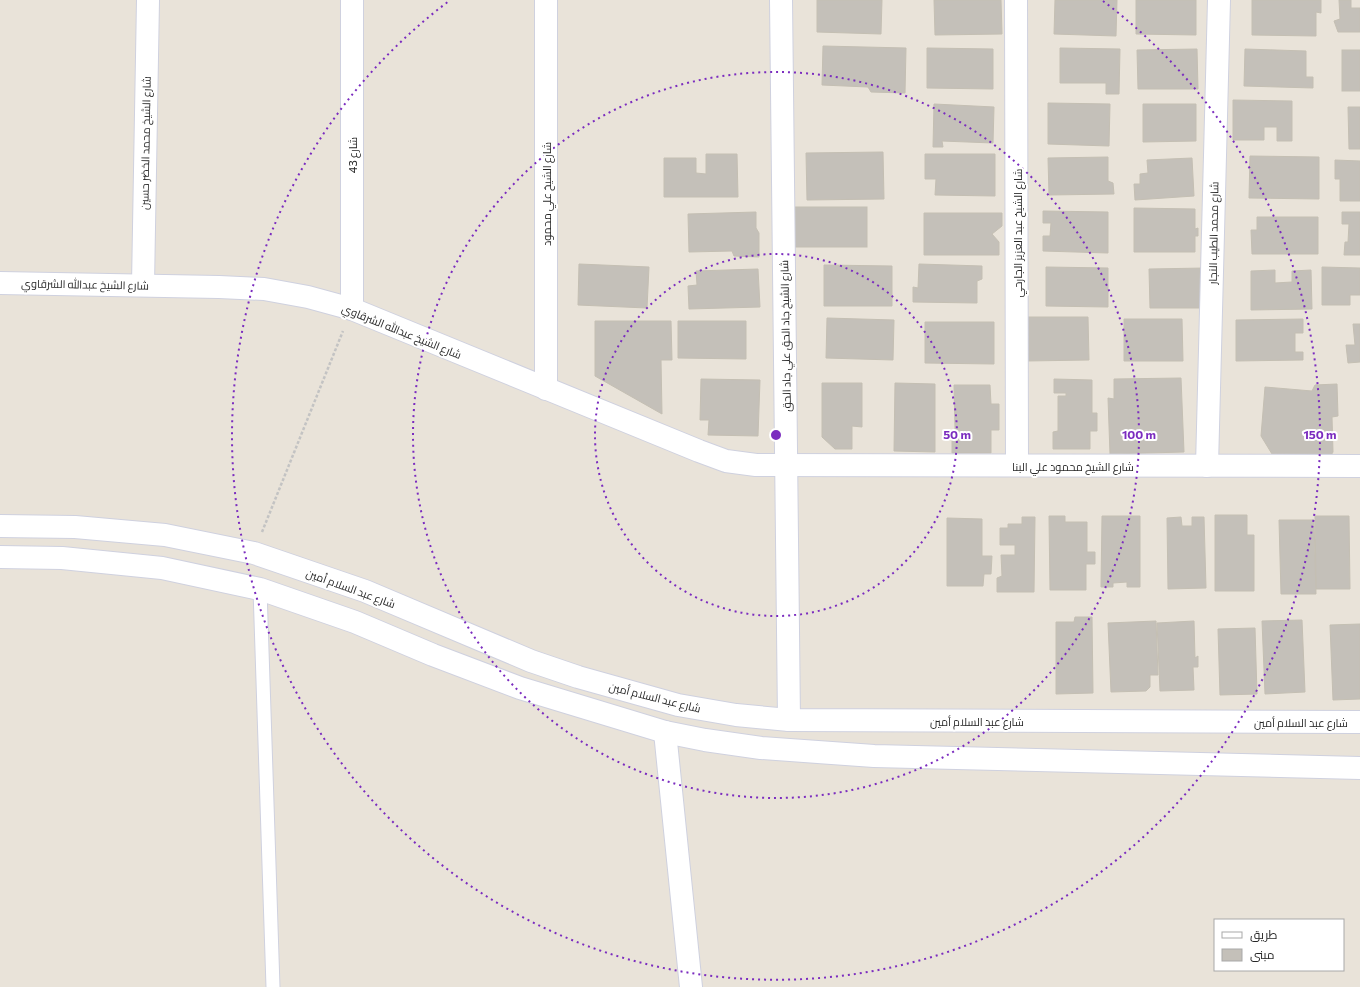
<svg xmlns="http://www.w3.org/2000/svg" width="1360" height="987" viewBox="0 0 1360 987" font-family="Commissioner,Cairo,sans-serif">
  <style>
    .building { fill: #c4c0b9; stroke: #c4bfb3 }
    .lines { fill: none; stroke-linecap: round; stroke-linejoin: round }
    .service-casing { stroke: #cfd1df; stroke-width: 15 }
    .minor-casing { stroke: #cfd1df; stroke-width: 24 }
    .tertiary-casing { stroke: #cfd1df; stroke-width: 24 }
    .path { stroke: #c3c3c3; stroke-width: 2.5; stroke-dasharray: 3 2; stroke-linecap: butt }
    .service { stroke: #fff; stroke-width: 13 }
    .minor { stroke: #fff; stroke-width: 22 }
    .tertiary { stroke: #fff; stroke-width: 22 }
    .ring { fill: none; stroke: #7b2cbf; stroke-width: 2; stroke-dasharray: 2 4 }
    .labels { text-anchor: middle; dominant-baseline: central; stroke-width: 4; stroke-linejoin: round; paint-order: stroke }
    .street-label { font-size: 11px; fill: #272727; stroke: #fff }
    .centre { fill: #7b2cbf; stroke: #fff; stroke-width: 2 }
    .ring-label { font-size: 12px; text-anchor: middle; font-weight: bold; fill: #7b2cbf; stroke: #fff; stroke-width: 4; stroke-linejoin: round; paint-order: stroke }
  </style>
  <rect width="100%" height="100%" fill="#e9e3d9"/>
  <g class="building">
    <path d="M817,0h65l-1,34 -64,-2z"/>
    <path d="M934,0h67l1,34 -67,1z"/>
    <path d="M1055,0h62l-1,36 -62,-2z"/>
    <path d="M1136,0h60v35l-60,-1z"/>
    <path d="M1252,0h69v13l-5,-1v24l-64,-1z"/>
    <path d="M1339,0h12v8h9v24h-22l-4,-11 6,-2z"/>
    <path d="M823,46l83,2 -1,45 -34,-1 -3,-5 -46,-2z"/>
    <path d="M927,48l66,1v40l-66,-1z"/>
    <path d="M1060,48l60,1 -1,45h-13v-11h-46z"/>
    <path d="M1197,49l1,40h-60l-1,-39z"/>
    <path d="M1245,49l61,2v26h7v11l-69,-2z"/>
    <rect x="1342" y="50" width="18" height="41"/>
    <path d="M1233,100l59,1v40h-15v-14h-13v13h-31z"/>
    <path d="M1048,103l62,1 -1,42 -61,-2z"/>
    <path d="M934,104l60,3 -1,36 -51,-2 1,6h-10z"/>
    <path d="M1143,104h53v37l-53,1z"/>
    <path d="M1348,107h12v42h-11z"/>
    <path d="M883,152l1,47 -77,1 -1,-47z"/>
    <path d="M706,154h31l1,43h-74v-39h32v15l10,1z"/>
    <path d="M925,154h70v42l-60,-1 1,-16h-11z"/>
    <path d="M1250,156l69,1v42l-70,-1z"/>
    <path d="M1108,157v24l5,2 1,11 -65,1 -1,-37z"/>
    <path d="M1192,158l2,38 -59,4 -1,-16h6v-10l8,-1 -1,-13z"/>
    <path d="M1335,160l25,1v40h-20v-22h-5z"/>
    <rect x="795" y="207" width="72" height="40"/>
    <path d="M1134,208l61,1v20l3,-1v8h-3v16h-61z"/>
    <path d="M1043,211l65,1v41l-65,-2v-15h7l1,-13h-8z"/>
    <path d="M756,212v16l3,5v24l-25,-1 -2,-5 -43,1 -1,-38z"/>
    <path d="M1342,212h18v43h-16l1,-13h3l1,-18h-7z"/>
    <path d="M924,213h78v13l-10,8 7,8v13h-75z"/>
    <path d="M1257,217h61v37h-66l-1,-24h6z"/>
    <path d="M579,264l70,3 -2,41 -69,-3z"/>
    <path d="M919,264l63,2v13l-5,2v22l-64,-1v-15l5,1z"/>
    <path d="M824,265l68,1v40h-68z"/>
    <path d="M1046,267l62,1v39l-62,-1z"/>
    <path d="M1322,267l38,1v27h-10v10h-28z"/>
    <path d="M1205,268l1,40h-56l-1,-39z"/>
    <path d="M758,269l2,38 -71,2 -1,-23 9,-1 -1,-14z"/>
    <path d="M1275,270v13l17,-1v-11l19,-1 1,39 -61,1v-39z"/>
    <path d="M1026,317h62l1,43 -63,1z"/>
    <path d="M827,318l67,2 -1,40 -67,-2z"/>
    <path d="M1124,319h58l1,42h-59z"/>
    <path d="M1303,319v14h-8v19h8v8l-67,1v-41z"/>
    <path d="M595,321h76l1,39h-11l1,54 -67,-38z"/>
    <path d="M678,321h68v38l-68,-1z"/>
    <path d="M925,322h69v42l-69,-1z"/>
    <path d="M1353,324h7v38l-12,1 -2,-18h9z"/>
    <path d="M1181,378l3,74 -74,2 -2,-56 6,1v-20z"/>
    <path d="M701,379l59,1 -2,56 -50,-1 1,-15h-9z"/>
    <path d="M1054,379l38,1v33h5v18h-7v18h-37v-17l5,-1v-35h8v-3h-12z"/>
    <path d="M822,383h40v44l-10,-1v23h-17l-13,-12z"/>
    <path d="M895,383l40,1v68l-41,-1z"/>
    <path d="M1337,384l1,32 -6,1 1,35 -3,5 -58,-3 -11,-18 4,-49 47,4 3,-6z"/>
    <path d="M954,385h36l1,19h8v26h-8v23h-39v-18l3,-6z"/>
    <path d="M1215,515h32v20h7v56h-39z"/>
    <path d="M1049,516h16v6h22v30h8v12h-9v26h-36z"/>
    <path d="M1102,516h38v71h-13v-5l-14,1v4h-12z"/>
    <path d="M1315,516h34l1,73h-34z"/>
    <path d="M1022,517h13l-1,75h-37v-14l5,-2 -1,-21h14v-10h-15v-17h8v-4h14z"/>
    <path d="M1181,517l1,9h10v-9h12l2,71 -38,1 -1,-71z"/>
    <path d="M947,518l35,1v37h10l-1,18h-7l-1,12h-36z"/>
    <path d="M1279,520h35l2,74h-35z"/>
    <path d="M1075,617h17l1,76 -37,1v-72h18z"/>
    <path d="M1302,620l3,72 -40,2 -3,-73z"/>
    <path d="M1156,621l2,54h-8v12l-4,4 -35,1 -3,-69z"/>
    <path d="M1194,621l1,37 3,-2v11h-5l1,23 -34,1 -3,-68z"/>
    <path d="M1360,624v75l-27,1 -3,-75z"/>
    <path d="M1255,628l2,66 -37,1 -2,-66z"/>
  </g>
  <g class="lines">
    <g class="service-casing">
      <path id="service" d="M260,589l13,398"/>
    </g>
    <g class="minor-casing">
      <g id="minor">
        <path d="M546,0v389"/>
        <path d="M781,0l8,720"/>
        <path d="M1016,0l1,465"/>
        <path d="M0,283l219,4 45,2 44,8 44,12 347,142 27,10 30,4 604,1"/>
        <path d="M143,285l5,-285"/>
        <path d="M352,309v-309"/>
        <path d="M1207,466l12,-466"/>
        <path d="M665,732l26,255"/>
      </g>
    </g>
    <g class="tertiary-casing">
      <g id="tertiary">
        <path d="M0,526l75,1 90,8 89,18 111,38 166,70 47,16 100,28 58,10 53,5 571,2"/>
        <path d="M0,557l62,1 100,10 98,21 95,33 78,33 87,33 145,44 40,8 56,8 113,8 486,12"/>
      </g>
    </g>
    <path class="path" d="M262,532l81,-201"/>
    <use href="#service" class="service"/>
    <use href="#minor" class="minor"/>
    <use href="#tertiary" class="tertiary"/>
  </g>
  <g class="ring">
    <circle cx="776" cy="435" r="181"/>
    <circle cx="776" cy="435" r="363"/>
    <path d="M1103 1A544 544 0 1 1 449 1"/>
  </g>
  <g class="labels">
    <g class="street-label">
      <text transform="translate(145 143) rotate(-89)">شارع الشيخ محمد الخضر حسين</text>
      <text transform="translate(352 155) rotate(-90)">شارع 43</text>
      <text transform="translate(546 194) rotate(-90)">شارع الشيخ علي محمود</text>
      <text transform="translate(1017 233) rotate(-90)">شارع الشيخ عبد العزيز الجارحي</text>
      <text transform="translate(1213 233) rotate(-89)">شارع محمد الطيب النجار</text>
      <text transform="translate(85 284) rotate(1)">شارع الشيخ عبدالله الشرقاوي</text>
      <text transform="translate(402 331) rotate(22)">شارع الشيخ عبدالله الشرقاوي</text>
      <text transform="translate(785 336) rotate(-91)">شارع الشيخ جاد الحق علي جاد الحق</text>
      <text x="1073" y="466">شارع الشيخ محمود علي البنا</text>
      <text transform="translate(351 588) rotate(20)">شارع عبد السلام أمين</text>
      <text transform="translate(655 697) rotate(14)">شارع عبد السلام أمين</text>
      <text x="977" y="721">شارع عبد السلام أمين</text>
      <text x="1301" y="722">شارع عبد السلام أمين</text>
    </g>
  </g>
  <circle cx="776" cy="435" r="6" class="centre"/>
  <g class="ring-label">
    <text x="957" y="439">50 m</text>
    <text x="1139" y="439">100 m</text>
    <text x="1320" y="439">150 m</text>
  </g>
  <rect x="1214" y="919" width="130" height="52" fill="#ffffff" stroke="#a9a9a9"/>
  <rect x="1222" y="932" width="20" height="6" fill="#ffffff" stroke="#a9a9a9"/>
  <text x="1250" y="939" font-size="12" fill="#272727">طريق</text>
  <rect x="1222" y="949" width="20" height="12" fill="#c4c0b9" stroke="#a9a9a9"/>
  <text x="1250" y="959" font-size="12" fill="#272727">مبنى</text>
</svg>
